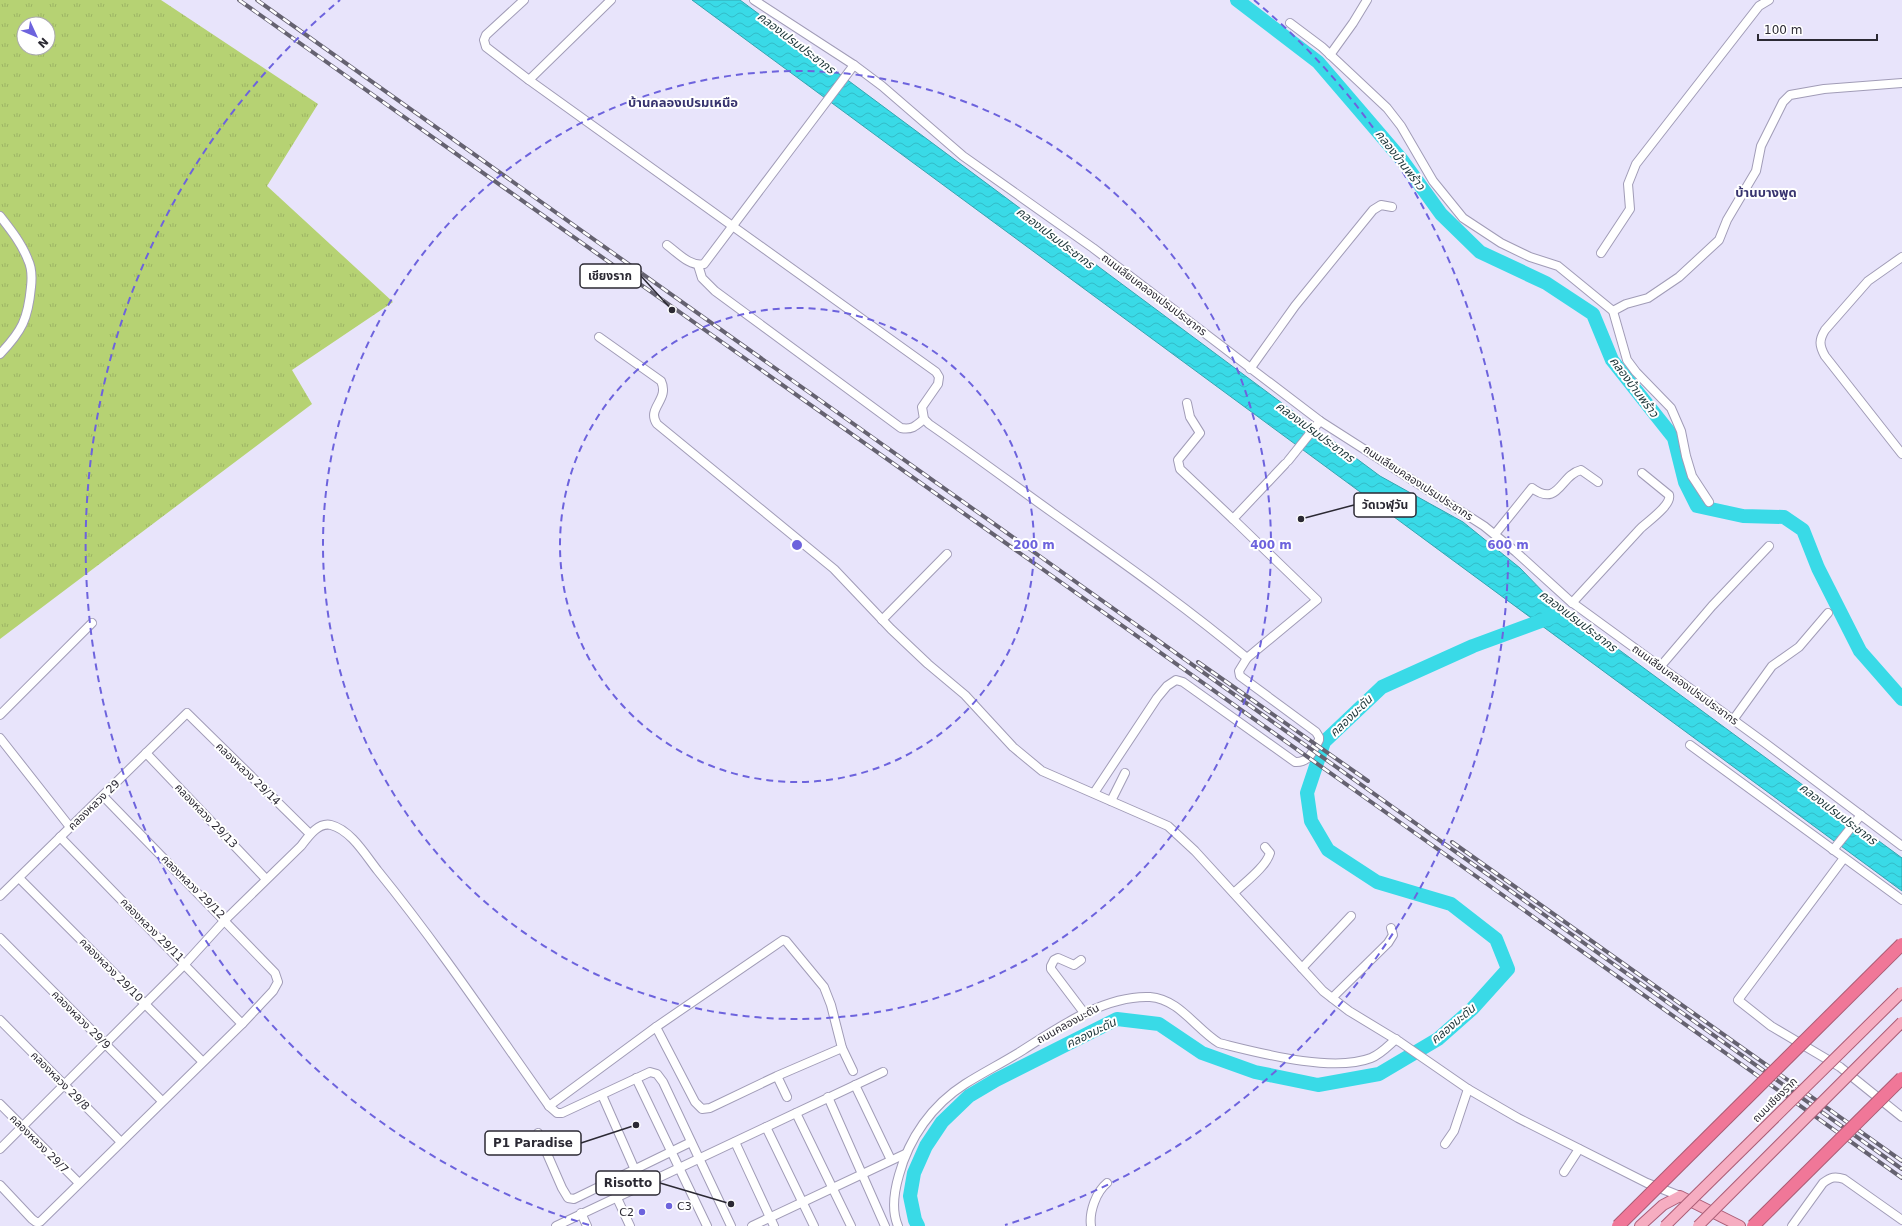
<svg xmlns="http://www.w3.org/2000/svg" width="1902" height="1226" viewBox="0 0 1902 1226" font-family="'DejaVu Sans','Noto Sans Thai',sans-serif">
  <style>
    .grass { fill: url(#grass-tufts); fill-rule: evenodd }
    .water { fill: url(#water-waves); stroke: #35a5b1 }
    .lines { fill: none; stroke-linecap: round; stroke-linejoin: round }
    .river { stroke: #39dae7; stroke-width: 14 }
    .minor-casing { stroke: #a19cb7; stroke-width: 10 }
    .major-casing { stroke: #ab5c75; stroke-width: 12 }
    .minor { stroke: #fff; stroke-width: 8 }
    .major { stroke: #f6adc1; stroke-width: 10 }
    .rail-casing { stroke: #656270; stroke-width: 4 }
    .rail { stroke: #fff; stroke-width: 2.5; stroke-dasharray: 8; stroke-linecap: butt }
    .major-bridge-casing { stroke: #ab5c75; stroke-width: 12; stroke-linecap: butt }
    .highway-bridge-casing { stroke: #ab5c75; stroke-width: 14; stroke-linecap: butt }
    .major-bridge { stroke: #f6adc1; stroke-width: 10 }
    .highway-bridge { stroke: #f07798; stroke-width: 12 }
    .ring { fill: none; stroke: #6d63dd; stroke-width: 2; stroke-dasharray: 7 5 }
    .poi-dot { fill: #6d63dd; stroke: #fff; stroke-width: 1.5 }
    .labels { text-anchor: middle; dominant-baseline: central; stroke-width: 4; stroke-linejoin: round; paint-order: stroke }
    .street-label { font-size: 11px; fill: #2b2933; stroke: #fff }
    .poi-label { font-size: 11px; fill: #2b2933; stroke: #fff; text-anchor: start }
    .water-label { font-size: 12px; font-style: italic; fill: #1c3538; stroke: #fff }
    .quarter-label { font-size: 13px; font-weight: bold; fill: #37336f; stroke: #fff }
    .centre { fill: #6d63dd; stroke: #fff; stroke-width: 2 }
    .ring-label { font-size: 12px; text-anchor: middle; font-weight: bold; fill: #6d63dd; stroke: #fff; stroke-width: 4; stroke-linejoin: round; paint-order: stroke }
    .leader { fill: none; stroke: #2b2933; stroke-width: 1.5 }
    .callout-dot { fill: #2b2933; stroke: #fff; stroke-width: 1.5 }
    .callout { fill: #fff; stroke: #2b2933; stroke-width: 1.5 }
    .callout-label { font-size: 12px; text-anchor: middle; font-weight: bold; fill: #2b2933 }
  </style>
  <defs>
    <pattern id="grass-tufts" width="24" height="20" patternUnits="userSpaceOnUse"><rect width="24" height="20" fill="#b6d273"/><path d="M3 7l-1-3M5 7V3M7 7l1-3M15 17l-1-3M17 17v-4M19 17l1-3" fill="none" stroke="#9db464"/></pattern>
    <pattern id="water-waves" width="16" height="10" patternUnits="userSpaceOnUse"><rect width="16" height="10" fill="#39dae7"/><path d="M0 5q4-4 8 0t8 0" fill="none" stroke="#32bbc7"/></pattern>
  </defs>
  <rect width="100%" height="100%" fill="#e8e4fb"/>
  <path class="grass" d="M0,0h161l157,104 -51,82 126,116 -101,68 20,34 -312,235zM24,24h24v24h-24z"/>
  <path class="water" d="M692,0h48l640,476 83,46 57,46 30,31 352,259v33z"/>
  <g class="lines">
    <g class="river">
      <path d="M1237,0l81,62 84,98 39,54 39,38 66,31 47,31 19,46 62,78 11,44 12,24 46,10 41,1 19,13 15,38 42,83 42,48"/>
      <path d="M918,1226l-3,-6 -5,-24 4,-23 12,-27 16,-24 27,-26 27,-16 121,-61 42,5 43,29 53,19 63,13 61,-11 59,-35 34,-30 36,-40 -12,-30 -45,-35 -74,-22 -49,-32 -17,-29 -4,-28 17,-51 58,-55 91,-41 79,-29"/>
    </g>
    <g class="minor-casing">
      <g id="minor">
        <path d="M524,0l-38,35 -2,5 2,7 43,33 407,292 3,5 -1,7 -16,23 2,12 5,5c42,29 82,59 124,89 66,47 132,93 194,145"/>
        <path d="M754,0l100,65 28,21 81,70 130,92 227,173 164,105 32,26 54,49 195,142 137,103"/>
        <path d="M1290,23l32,24 65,61 14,18 32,55 30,37 38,25 29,14 28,9 55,45 14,49 9,12 35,36 10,23 5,25 6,20 17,26"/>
        <path d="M1330,55l23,-32 14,-23"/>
        <path d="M529,80l82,-80"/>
        <path d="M0,216c11,14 22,28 28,44 4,8 4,18 3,27 -3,32 -9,44 -31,67"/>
        <path d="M667,245c11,8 23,22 37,19l150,-199"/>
        <path d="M1601,253l29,-44 -2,-25 8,-20 123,-158 10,-6"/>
        <path d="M1902,257l-34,24 -43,49c-6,10 -6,15 0,26l77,98"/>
        <path d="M698,265l4,13 13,13 186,137c11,2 15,-2 23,-9"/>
        <path d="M1613,311l13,-7 22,-6 31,-21 40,-37 8,-20 29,-49 5,-25 22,-44 7,-7 34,-6 78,-6"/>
        <path d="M599,337l62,44c9,19 -15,27 -4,43l177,145 57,60 37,35 37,31 48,52 29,24 126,55 27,25 128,140 26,20 51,31 68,47 50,29 129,65 33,13"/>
        <path d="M1250,369l45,-63 78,-96 8,-5 11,2"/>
        <path d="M1187,403l3,14 10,16 -22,27 2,9 53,50"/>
        <path d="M1288,461l32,-40"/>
        <path d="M1495,534l37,-46c27,20 28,-13 49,-18l17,12"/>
        <path d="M1572,603l68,-74c7,-7 32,-24 29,-34l-27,-22"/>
        <path d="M882,620l65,-66"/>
        <path d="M1660,667l52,-61 57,-60"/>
        <path d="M0,715l92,-92"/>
        <path d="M1733,720l39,-54 27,-19 29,-34"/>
        <path d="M0,738l70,89"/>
        <path d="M1690,745l212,155"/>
        <path d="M146,753l120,126"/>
        <path d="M1094,793l63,-95 10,-12 9,-6 7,2 112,80c14,1 18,-11 24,-22v-3l-3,-5 -76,-56 -1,-5 8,-13 70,-58 -84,-81 52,-55"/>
        <path d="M1111,801l14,-28"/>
        <path d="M60,837l182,187"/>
        <path d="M1833,850l28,-35"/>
        <path d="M1844,858l-106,142 33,26 69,41 62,50"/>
        <path d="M19,878l183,183"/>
        <path d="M1234,893c10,-10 32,-26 36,-40l-5,-6"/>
        <path d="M0,896l187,-183 123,121"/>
        <path d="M0,938l162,163"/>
        <path d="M1081,960l-7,5 -16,-7 -4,2 -3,6v3l34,45"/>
        <path d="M1302,968l49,-52"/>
        <path d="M1332,998l56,-55 5,-8 -2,-7"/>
        <path d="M0,1020l121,122"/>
        <path d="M842,1048l11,23"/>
        <path d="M777,1076l65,-28 -11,-43 -7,-18 -38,-46 -3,-1 -127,87 39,75 7,7 8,-1 67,-32 10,21"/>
        <path d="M636,1078l71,148"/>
        <path d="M855,1085l36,75"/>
        <path d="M602,1095l33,75"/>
        <path d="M828,1097l57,129"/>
        <path d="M0,1104l79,79"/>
        <path d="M549,1106l107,-79"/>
        <path d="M796,1113l55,113"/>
        <path d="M766,1127l48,99"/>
        <path d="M538,1133l24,55 6,10 6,1 117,-57"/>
        <path d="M735,1142l39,84"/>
        <path d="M1445,1144l9,-13 14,-42"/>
        <path d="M0,1149l185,-185 40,-44 76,-74c7,-9 17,-24 30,-21 20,5 35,31 47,46 61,75 115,156 171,235l8,7h5l88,-41 7,2 6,8 68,144"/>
        <path d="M1564,1172l15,-23"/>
        <path d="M0,1185l32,34 4,3h4l202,-198 31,-33 5,-9 -3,-9 -172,-177"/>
        <path d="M617,1198l13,28"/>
        <path d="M581,1213l6,13"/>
        <path d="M556,1226l327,-154"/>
        <path d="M752,1226l153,-72"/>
        <path d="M898,1226c-7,-16 -4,-34 1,-51 10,-37 33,-70 66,-91 19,-12 39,-22 58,-34 36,-23 82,-55 127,-53 29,2 46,32 69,46 41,10 113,30 152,15 10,-4 17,-12 25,-19"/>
        <path d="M1091,1226c-2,-14 5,-34 16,-43"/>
        <path d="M1792,1226l31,-43c8,-6 12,-7 21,-4l58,41"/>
      </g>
    </g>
    <g class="major-casing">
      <path id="major" d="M1640,1226l23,-21 17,-9 60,30"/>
    </g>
    <use href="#minor" class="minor"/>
    <use href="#major" class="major"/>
    <g class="rail-casing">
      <g id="rail">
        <path d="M239,0l1663,1178"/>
        <path d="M257,0l1645,1169"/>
        <path d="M1198,662l170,119"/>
        <path d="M1452,842l450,319"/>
      </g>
    </g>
    <use href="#rail" class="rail"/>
    <g class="major-bridge-casing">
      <g id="major-bridge">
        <path d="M1665,1226l237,-234"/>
        <path d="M1698,1226l204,-204"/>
      </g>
    </g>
    <g class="highway-bridge-casing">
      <g id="highway-bridge">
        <path d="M1618,1226l284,-282"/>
        <path d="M1753,1226l149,-148"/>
      </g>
    </g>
    <use href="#major-bridge" class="major-bridge"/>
    <use href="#highway-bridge" class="highway-bridge"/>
  </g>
  <g class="ring">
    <circle cx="797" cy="545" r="237"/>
    <circle cx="797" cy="545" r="474"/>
    <path d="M589 1225A711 711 0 0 1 340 0M1254 0A711 711 0 0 1 1005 1225"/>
  </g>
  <g class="poi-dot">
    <circle cx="669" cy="1206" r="4"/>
    <circle cx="642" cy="1212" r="4"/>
  </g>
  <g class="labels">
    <g class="street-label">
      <text transform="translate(1154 295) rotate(37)">ถนนเลียบคลองเปรมประชากร</text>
      <text transform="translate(1418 483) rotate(33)">ถนนเลียบคลองเปรมประชากร</text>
      <text transform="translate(1685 685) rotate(36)">ถนนเลียบคลองเปรมประชากร</text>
      <text transform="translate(248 774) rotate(44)">คลองหลวง 29/14</text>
      <text transform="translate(94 805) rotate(-44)">คลองหลวง 29</text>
      <text transform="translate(206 816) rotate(46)">คลองหลวง 29/13</text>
      <text transform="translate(193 887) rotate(45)">คลองหลวง 29/12</text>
      <text transform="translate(152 930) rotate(45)">คลองหลวง 29/11</text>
      <text transform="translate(111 970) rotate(45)">คลองหลวง 29/10</text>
      <text transform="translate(81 1020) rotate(45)">คลองหลวง 29/9</text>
      <text transform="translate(1068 1024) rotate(-29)">ถนนคลองมะดัน</text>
      <text transform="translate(60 1081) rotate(45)">คลองหลวง 29/8</text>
      <text transform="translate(1775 1100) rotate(-45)">ถนนเชียงราก</text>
      <text transform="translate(39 1144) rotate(45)">คลองหลวง 29/7</text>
    </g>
    <g class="poi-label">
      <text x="677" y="1206">C3</text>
      <text x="634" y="1212" text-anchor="end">C2</text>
    </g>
    <g class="water-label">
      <text transform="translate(796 43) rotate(37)">คลองเปรมประชากร</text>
      <text transform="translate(1400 160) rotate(52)">คลองบ้านพร้าว</text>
      <text transform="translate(1055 238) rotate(37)">คลองเปรมประชากร</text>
      <text transform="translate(1634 387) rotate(53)">คลองบ้านพร้าว</text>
      <text transform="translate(1315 432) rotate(36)">คลองเปรมประชากร</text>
      <text transform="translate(1578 621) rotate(37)">คลองเปรมประชากร</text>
      <text transform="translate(1351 716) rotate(-44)">คลองมะดัน</text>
      <text transform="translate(1838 814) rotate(37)">คลองเปรมประชากร</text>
      <text transform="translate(1453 1024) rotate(-40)">คลองมะดัน</text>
      <text transform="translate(1091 1033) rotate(-26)">คลองมะดัน</text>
    </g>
    <g class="quarter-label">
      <text x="683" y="102">บ้านคลองเปรมเหนือ</text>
      <text x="1766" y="192">บ้านบางพูด</text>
    </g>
  </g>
  <circle cx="797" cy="545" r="6" class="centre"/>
  <g class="ring-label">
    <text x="1034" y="549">200 m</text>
    <text x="1271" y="549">400 m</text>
    <text x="1508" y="549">600 m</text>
  </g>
  <path class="leader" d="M672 310L641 276M1301 519L1354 505M636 1125L581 1143M731 1204L660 1183"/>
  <g class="callout-dot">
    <circle cx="672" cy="310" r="4"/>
    <circle cx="1301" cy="519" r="4"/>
    <circle cx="636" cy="1125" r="4"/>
    <circle cx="731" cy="1204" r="4"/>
  </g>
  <g class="callout">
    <rect x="580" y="264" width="61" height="24" rx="4"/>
    <rect x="1354" y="493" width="62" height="24" rx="4"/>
    <rect x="485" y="1131" width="96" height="24" rx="4"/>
    <rect x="596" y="1171" width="64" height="24" rx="4"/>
  </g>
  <g class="callout-label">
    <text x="610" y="280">เชียงราก</text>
    <text x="1385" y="509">วัดเวฬุวัน</text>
    <text x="533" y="1147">P1 Paradise</text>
    <text x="628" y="1187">Risotto</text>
  </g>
  <g transform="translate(36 36) rotate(134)"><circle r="19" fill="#ffffff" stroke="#aaa9ad"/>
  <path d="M0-3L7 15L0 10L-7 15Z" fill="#6d63dd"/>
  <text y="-6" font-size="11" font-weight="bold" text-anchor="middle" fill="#2b2933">N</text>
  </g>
  <path d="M1758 34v6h119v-6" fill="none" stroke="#2b2933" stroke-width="2"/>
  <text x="1764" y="34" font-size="12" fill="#2b2933" stroke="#ffffff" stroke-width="3" paint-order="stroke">100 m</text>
</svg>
